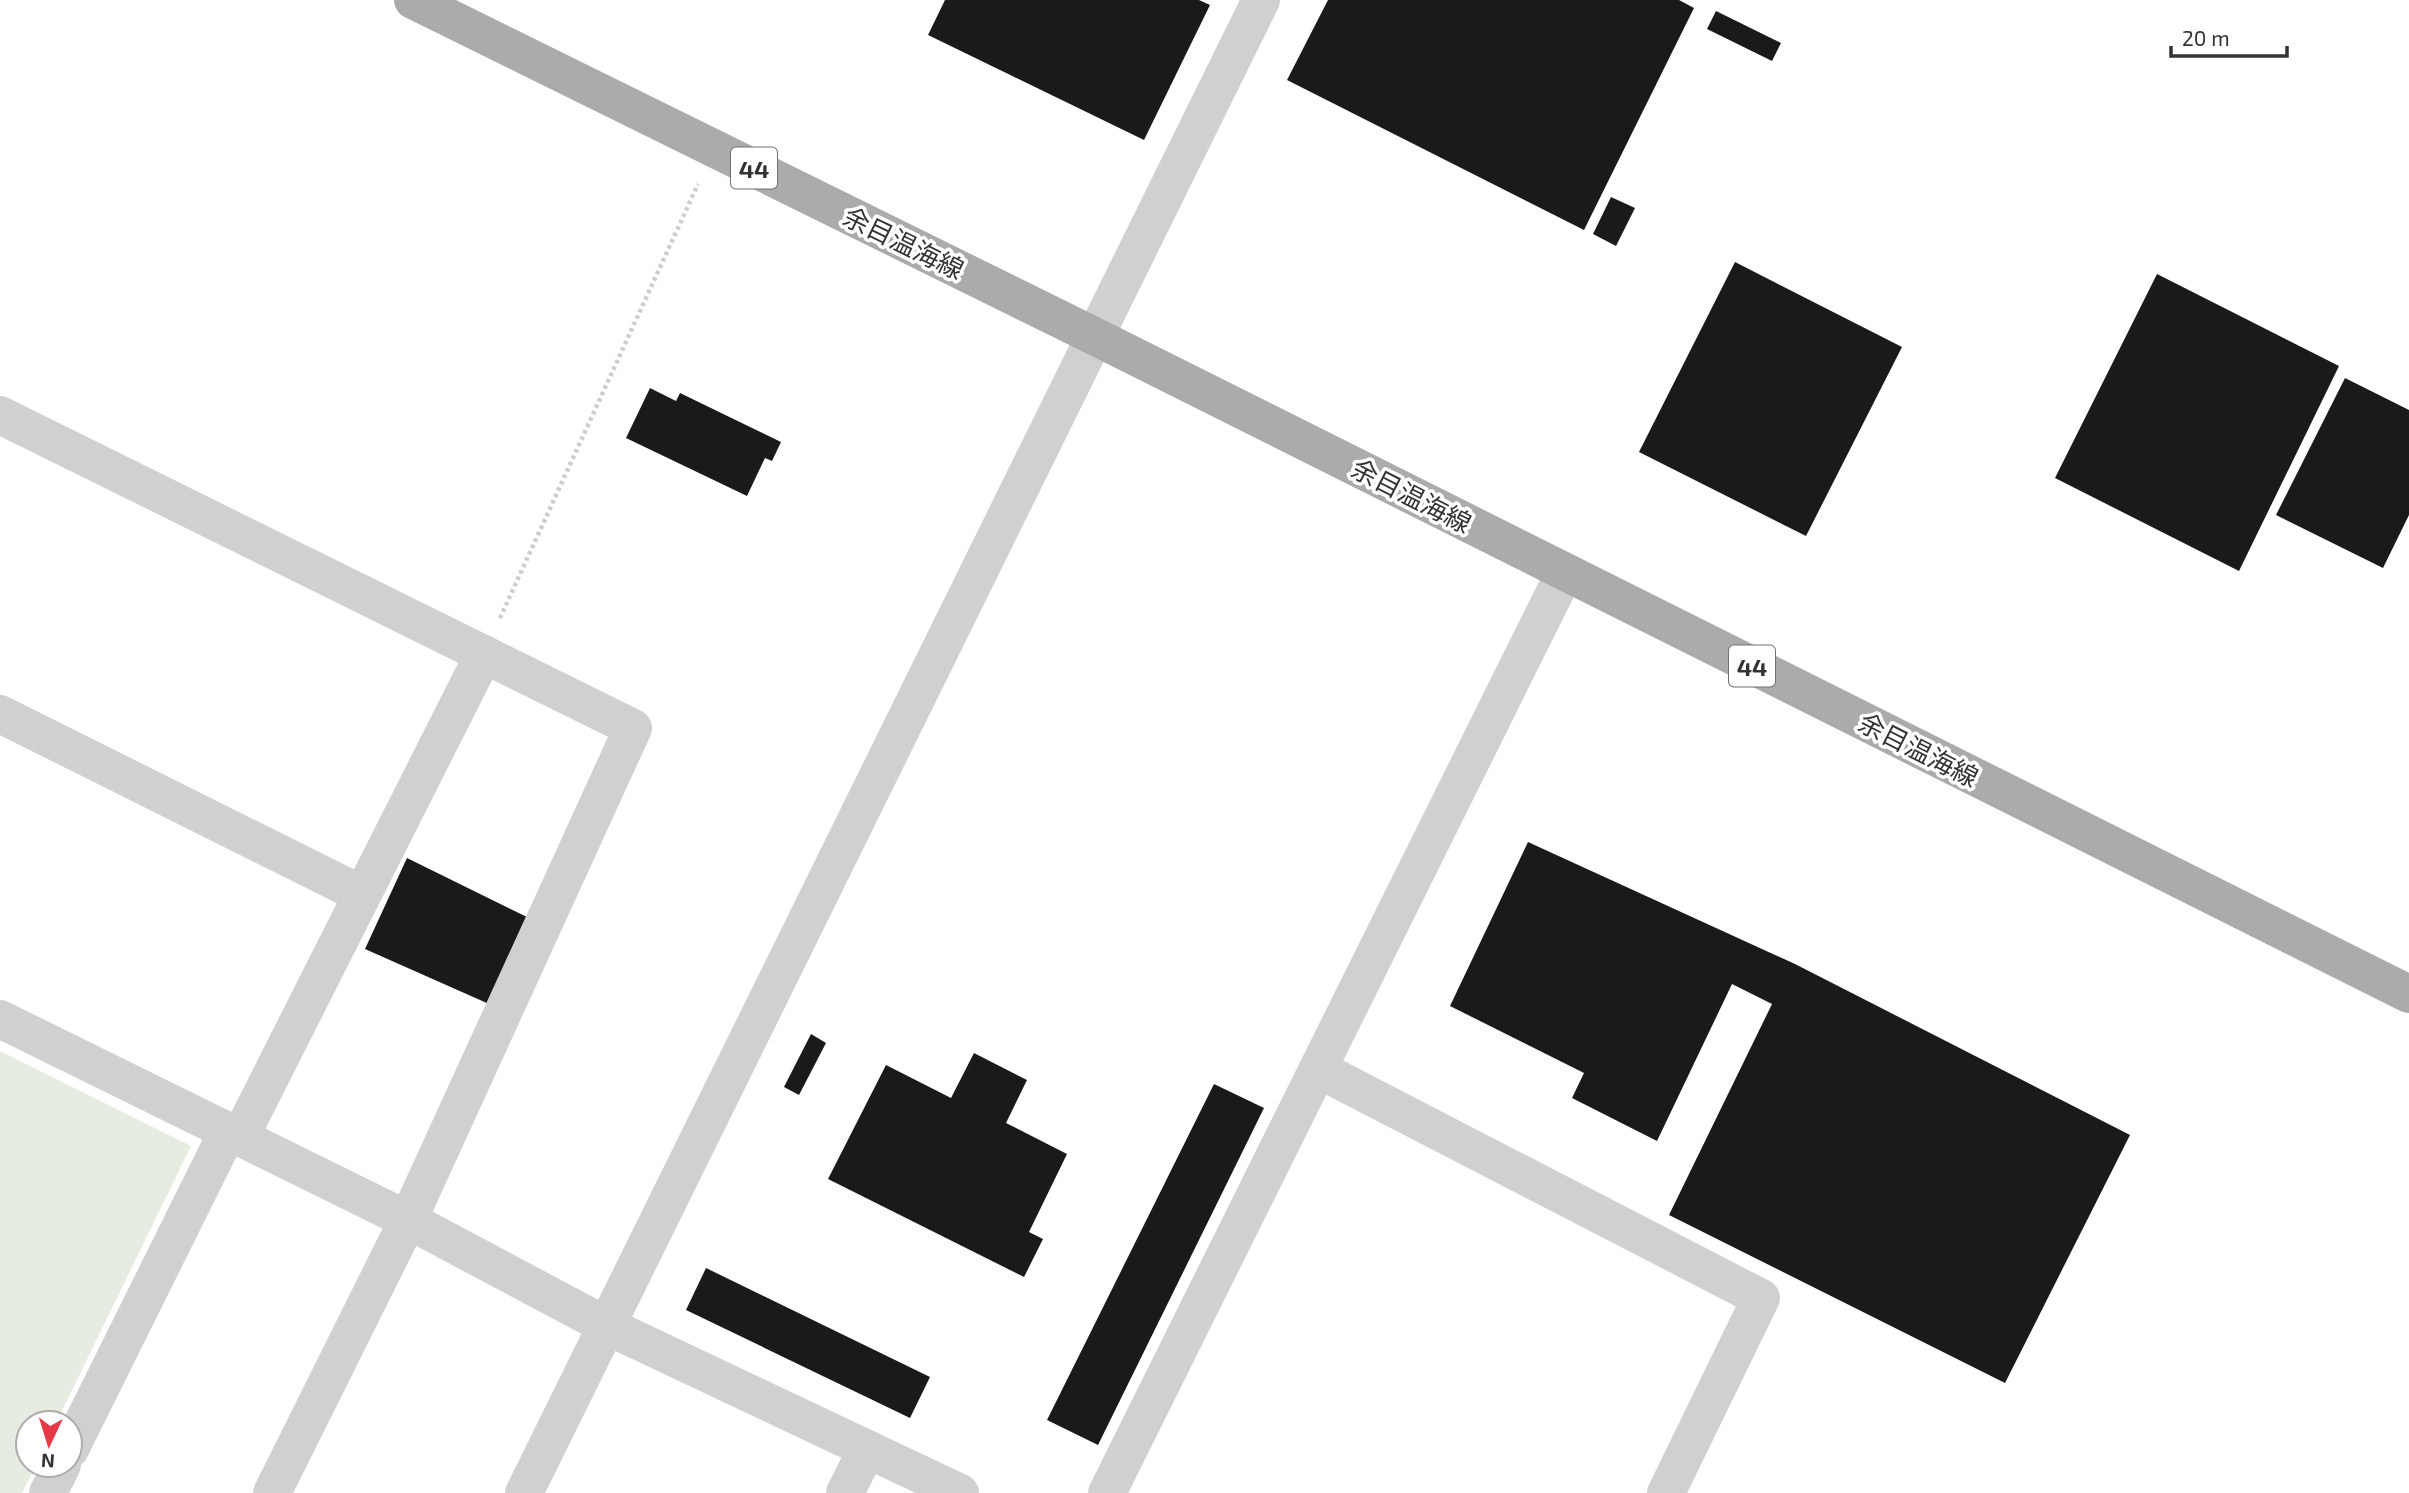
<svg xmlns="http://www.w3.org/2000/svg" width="2409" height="1493" viewBox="0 0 2409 1493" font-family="'Exo 2','Noto Sans JP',sans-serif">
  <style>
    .green { fill: #e6ecdf }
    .building { fill: #1a1a1a }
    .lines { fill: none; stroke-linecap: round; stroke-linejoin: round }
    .path { stroke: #cdcdcd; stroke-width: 4.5; stroke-dasharray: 3.5 3.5; stroke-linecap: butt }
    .minor { stroke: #d0d0d0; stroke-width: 38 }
    .major { stroke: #ababab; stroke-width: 38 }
    .labels { text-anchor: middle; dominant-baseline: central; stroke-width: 7; stroke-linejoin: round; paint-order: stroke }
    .shield { fill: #fff; stroke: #707070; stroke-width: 2 }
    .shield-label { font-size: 24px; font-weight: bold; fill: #333 }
    .street-label { font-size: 26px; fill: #333; stroke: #fff }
  </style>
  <rect width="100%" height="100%" fill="#fff"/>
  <path class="green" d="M0,1051l191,95 -135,277h-28v42h8l-14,28h-22z"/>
  <g class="building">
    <path d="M945,0h254l11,5 -66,135 -216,-105z"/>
    <path d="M1328,0h351l15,8 -110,222 -297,-150z"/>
    <path d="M1716,11l65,32 -9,18 -65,-32z"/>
    <path d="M1611,197l24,11 -19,38 -23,-12z"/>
    <path d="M1735,262l167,85 -96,189 -167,-84z"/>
    <path d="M2157,274l182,92 -100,205 -184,-93z"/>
    <path d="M2345,378l64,32v105l-26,53 -107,-53z"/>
    <path d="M650,388l26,13 4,-8 101,49 -9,19 -7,-3 -18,38 -121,-58z"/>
    <path d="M1528,842l267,122 335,171 -125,248 -336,-168 103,-211 -40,-20 -75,157 -85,-43 12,-25 -134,-67z"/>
    <path d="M407,858l122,60 -40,86 -124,-55z"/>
    <path d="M811,1034l15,9 -27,52 -15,-8z"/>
    <path d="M974,1053l53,27 -21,43 61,31 -38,78 14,7 -19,38 -196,-98 58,-114 65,33z"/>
    <path d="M1214,1084l50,24 -166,337 -51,-25z"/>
    <path d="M706,1268l224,109 -20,41 -224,-108z"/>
  </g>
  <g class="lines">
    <path class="path" d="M500,618l198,-434"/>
    <g class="minor">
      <path d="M0,415l633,313 -225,492 -136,273"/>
      <path d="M0,714l361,180"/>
      <path d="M0,1019l408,201 199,106 353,167"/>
      <path d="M1318,1069l443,229 -95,195"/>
      <path d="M240,1137l244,-483"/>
      <path d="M70,1449l158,-318"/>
      <path d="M48,1493l14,-28"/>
      <path d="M524,1493l737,-1493"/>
      <path d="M845,1493l22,-44"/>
      <path d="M1107,1493l458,-921"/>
    </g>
    <path class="major" d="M413,0l683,337 1313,657"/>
  </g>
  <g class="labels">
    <g class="shield">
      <rect x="731" y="147.5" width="46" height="41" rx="5"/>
      <rect x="1729" y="645.5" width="46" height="41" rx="5"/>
    </g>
    <g class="shield-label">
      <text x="754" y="168">44</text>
      <text x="1752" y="666">44</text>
    </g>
    <g class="street-label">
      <text transform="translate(904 242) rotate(26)">余目温海線</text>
      <text transform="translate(1412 495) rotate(27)">余目温海線</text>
      <text transform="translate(1919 749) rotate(27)">余目温海線</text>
    </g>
  </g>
  <g transform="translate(49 1444) rotate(184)"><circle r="33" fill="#ffffff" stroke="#adadad" stroke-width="2"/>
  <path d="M0-5L12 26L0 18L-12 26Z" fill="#e63946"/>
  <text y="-10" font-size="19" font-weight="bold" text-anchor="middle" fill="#333333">N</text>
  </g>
  <path d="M2171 46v10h116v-10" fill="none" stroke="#333333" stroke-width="3.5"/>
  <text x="2182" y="46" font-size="21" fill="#333333" stroke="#ffffff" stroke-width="5" paint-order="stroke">20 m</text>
</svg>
